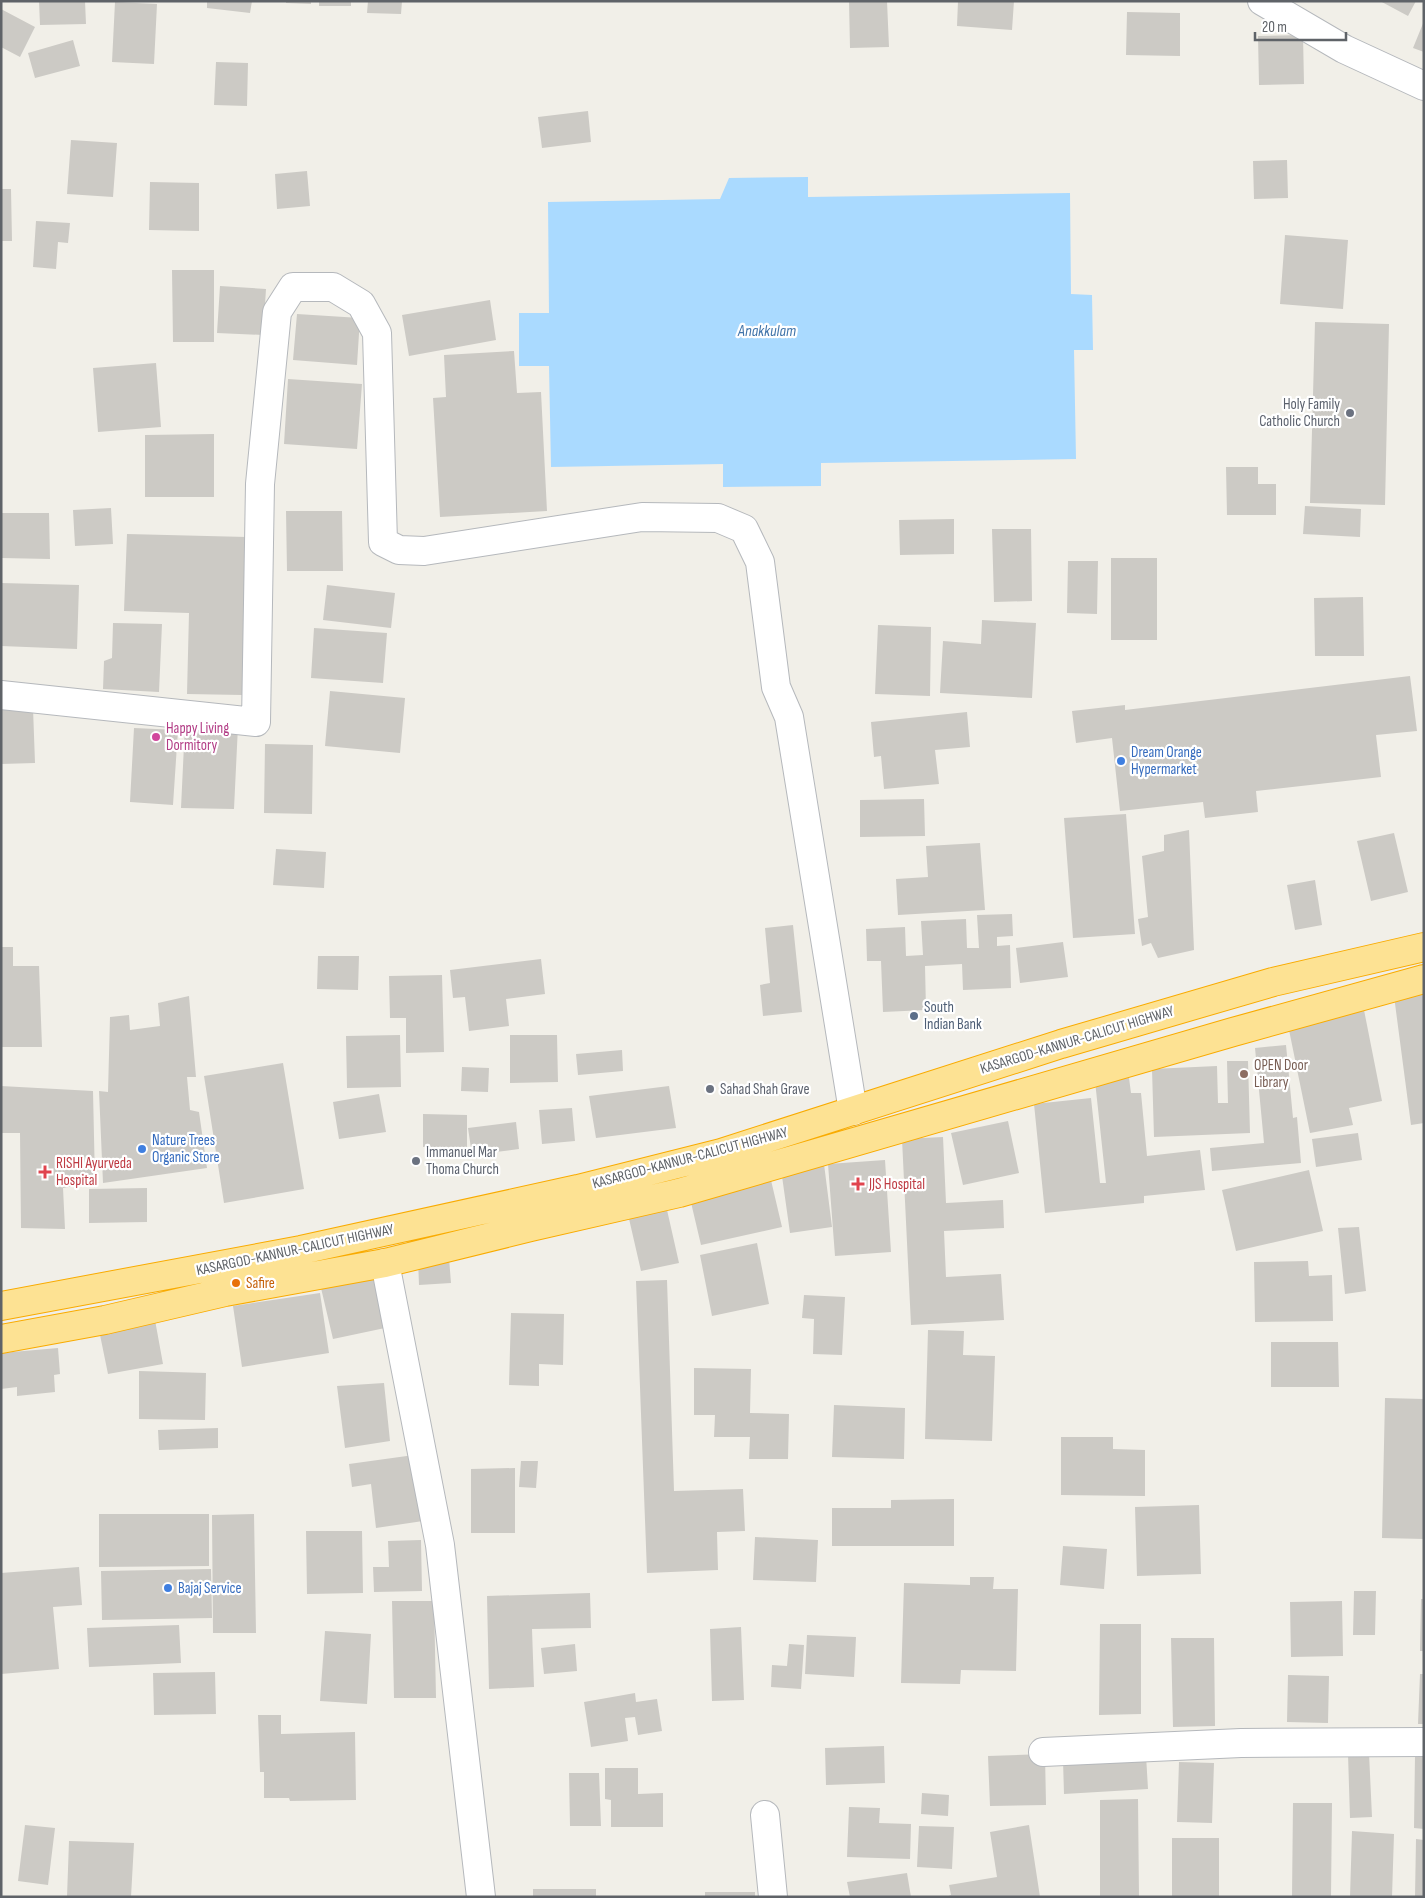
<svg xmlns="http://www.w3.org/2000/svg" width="1425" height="1898" font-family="'Sofia Sans Condensed',sans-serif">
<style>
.water{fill:#aadaff}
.building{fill:#cccac5}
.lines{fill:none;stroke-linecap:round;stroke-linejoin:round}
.minor-casing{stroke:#b5b8bc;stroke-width:30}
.highway-casing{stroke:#f9ab00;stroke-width:30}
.minor{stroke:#fff;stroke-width:28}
.highway{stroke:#fde293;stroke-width:28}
.worship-dot{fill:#6b7280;stroke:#fff;stroke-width:2}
.hotel-dot{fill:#d1479c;stroke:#fff;stroke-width:2}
.shop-dot{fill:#3f7fe0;stroke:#fff;stroke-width:2}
.service-dot{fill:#5c6f8a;stroke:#fff;stroke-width:2}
.education-dot{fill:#8d6e63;stroke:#fff;stroke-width:2}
.health-dot{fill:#e0444e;stroke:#fff;stroke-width:2}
.food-dot{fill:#e8710a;stroke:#fff;stroke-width:2}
.labels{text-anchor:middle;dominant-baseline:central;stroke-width:4.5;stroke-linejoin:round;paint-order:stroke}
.worship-label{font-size:15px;fill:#5b616d;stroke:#fff;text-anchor:start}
.hotel-label{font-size:15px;fill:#b23c85;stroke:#fff;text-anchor:start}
.shop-label{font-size:15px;fill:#366cbe;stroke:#fff;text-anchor:start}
.service-label{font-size:15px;fill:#4e5e75;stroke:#fff;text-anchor:start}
.street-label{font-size:15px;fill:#5f6368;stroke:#fff}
.education-label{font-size:15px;fill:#785e54;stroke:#fff;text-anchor:start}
.health-label{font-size:15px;fill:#be3a42;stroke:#fff;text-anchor:start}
.food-label{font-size:15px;fill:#c56008;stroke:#fff;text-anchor:start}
.water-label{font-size:16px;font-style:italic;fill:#4174aa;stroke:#fff}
</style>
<rect width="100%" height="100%" fill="#f1efe8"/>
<!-- water -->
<path class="water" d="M 808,177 L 808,197 L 1070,193 L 1071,294 L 1092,295 L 1093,350 L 1074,350 L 1076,459 L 821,463 L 821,486 L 723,487 L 723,464 L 551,467 L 549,366 L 519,366 L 519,313 L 549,313 L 548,202 L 720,199 L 729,178 Z"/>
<!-- building -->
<path class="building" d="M 39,1 L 85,1 L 86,24 L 40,25 Z
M 207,1 L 252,1 L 250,13 L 207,8 Z
M 286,1 L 311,1 L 311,4 L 286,3 Z
M 319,1 L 351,1 L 351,6 L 319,6 Z
M 368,1 L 402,1 L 401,14 L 367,13 Z
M 849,1 L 887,1 L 889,47 L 850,48 Z
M 958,1 L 1014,1 L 1012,30 L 957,26 Z
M 1380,1 L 1416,1 L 1408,16 Z
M 115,2 L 157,4 L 154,64 L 112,62 Z
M 1,9 L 35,27 L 20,57 L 1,47 Z
M 1127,12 L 1180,13 L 1180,56 L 1126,55 Z
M 1424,21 L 1424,52 L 1413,48 Z
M 1303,35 L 1304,84 L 1259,85 L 1258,36 Z
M 73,40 L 80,66 L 35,78 L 28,53 Z
M 216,62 L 248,63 L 247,106 L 214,105 Z
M 588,111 L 591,142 L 542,148 L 538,117 Z
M 71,140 L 117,143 L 113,197 L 67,194 Z
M 1287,160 L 1288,198 L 1254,199 L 1253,161 Z
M 307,171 L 310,206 L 277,209 L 275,174 Z
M 150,182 L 199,183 L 199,231 L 149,230 Z
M 1,189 L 11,189 L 12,241 L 1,241 Z
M 36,221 L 70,223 L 68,243 L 58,242 L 56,269 L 33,267 Z
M 1285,235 L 1348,240 L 1343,309 L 1280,304 Z
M 172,270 L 214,270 L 214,342 L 173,342 Z
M 220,286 L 266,289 L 263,335 L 217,333 Z
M 490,300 L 496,340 L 409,356 L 402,315 Z
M 297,314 L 360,318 L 357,365 L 293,360 Z
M 1315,322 L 1389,324 L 1385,505 L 1310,503 Z
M 514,351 L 517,393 L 541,392 L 547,511 L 440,517 L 433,398 L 446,397 L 444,355 Z
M 156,363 L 161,427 L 98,432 L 93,368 Z
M 288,379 L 362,384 L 357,449 L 284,444 Z
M 214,434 L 214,497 L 145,497 L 145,435 Z
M 1226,467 L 1258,467 L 1258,484 L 1276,484 L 1276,515 L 1227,515 Z
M 1305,506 L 1361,509 L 1360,537 L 1303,534 Z
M 111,508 L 113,544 L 75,546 L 73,510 Z
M 286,511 L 342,511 L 343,571 L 287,571 Z
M 2,513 L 49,513 L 50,559 L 2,558 Z
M 954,519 L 954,554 L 900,555 L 899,520 Z
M 992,529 L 1031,529 L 1032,601 L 994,602 Z
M 127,534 L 247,537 L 242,695 L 187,694 L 189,613 L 124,611 Z
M 1111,558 L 1157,558 L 1157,640 L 1111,640 Z
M 1068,561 L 1098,561 L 1097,614 L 1067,613 Z
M 1,583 L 79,585 L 77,649 L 1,646 Z
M 327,585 L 395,593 L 391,628 L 323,620 Z
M 1363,597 L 1364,656 L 1315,656 L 1314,598 Z
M 982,620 L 1036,623 L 1032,698 L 940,693 L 943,641 L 981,644 Z
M 113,623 L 162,624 L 159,692 L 103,689 L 104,661 L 112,658 Z
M 878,625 L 931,627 L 930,696 L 875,694 Z
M 314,628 L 387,633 L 383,683 L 311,678 Z
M 1410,676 L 1417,731 L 1376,735 L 1381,777 L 1256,791 L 1258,812 L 1205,818 L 1203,802 L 1120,811 L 1112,738 L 1076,743 L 1072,711 L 1125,705 L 1125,710 Z
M 330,691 L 405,698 L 400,753 L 325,746 Z
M 33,708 L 35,763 L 1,764 L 1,709 Z
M 967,712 L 970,747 L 935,750 L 939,784 L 884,789 L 881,756 L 874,757 L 871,722 Z
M 185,724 L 238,726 L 234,809 L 181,808 Z
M 134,728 L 178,730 L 173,805 L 130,802 Z
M 265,744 L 313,745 L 312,814 L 264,813 Z
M 924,799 L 925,836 L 860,837 L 860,800 Z
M 1126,814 L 1135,934 L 1073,938 L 1064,818 Z
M 1189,830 L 1194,950 L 1158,958 L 1151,943 L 1142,946 L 1138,919 L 1148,917 L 1142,856 L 1164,851 L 1164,835 Z
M 1394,833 L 1408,892 L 1371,901 L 1357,841 Z
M 980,843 L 985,910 L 898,915 L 896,879 L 928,877 L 926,846 Z
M 276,849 L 326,852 L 324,888 L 273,885 Z
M 1315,880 L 1322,925 L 1295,930 L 1287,885 Z
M 1012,914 L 1013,936 L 997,937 L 997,946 L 1010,945 L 1011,988 L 963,990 L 962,964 L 925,966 L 926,1010 L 883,1012 L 881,961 L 867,961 L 866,929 L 905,927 L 906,956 L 923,955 L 921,921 L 966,919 L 967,948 L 979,948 L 977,915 Z
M 793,925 L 802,1012 L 763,1016 L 760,985 L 770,983 L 765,928 Z
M 1063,942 L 1068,977 L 1020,983 L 1016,948 Z
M 1,947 L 13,947 L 13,966 L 39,966 L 42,1047 L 1,1047 Z
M 318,956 L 359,956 L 358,990 L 317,989 Z
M 541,959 L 545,994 L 506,999 L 509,1026 L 469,1031 L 465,997 L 453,998 L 450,970 Z
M 442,975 L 444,1052 L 406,1053 L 406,1018 L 390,1018 L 389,976 Z
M 1424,992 L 1424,1123 L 1411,1125 L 1394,996 Z
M 189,996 L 196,1077 L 187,1077 L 190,1110 L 199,1112 L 207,1168 L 103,1183 L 99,1091 L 108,1092 L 110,1017 L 129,1015 L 130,1030 L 160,1026 L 158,1003 Z
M 1364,1010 L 1382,1101 L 1349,1108 L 1353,1125 L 1310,1133 L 1288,1025 Z
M 400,1035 L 401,1087 L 347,1088 L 346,1036 Z
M 510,1035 L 557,1035 L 558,1082 L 510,1083 Z
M 1286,1045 L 1293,1118 L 1297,1117 L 1301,1163 L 1212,1171 L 1210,1148 L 1264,1143 L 1255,1048 Z
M 622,1050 L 623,1071 L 578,1075 L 576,1054 Z
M 1227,1061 L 1248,1061 L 1250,1133 L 1154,1137 L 1152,1069 L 1217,1066 L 1218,1103 L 1228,1103 Z
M 283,1063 L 304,1189 L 224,1203 L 204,1076 Z
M 462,1067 L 489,1068 L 488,1092 L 461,1091 Z
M 1129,1078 L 1131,1093 L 1141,1093 L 1147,1156 L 1200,1150 L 1205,1190 L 1144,1196 L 1144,1203 L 1045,1213 L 1034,1104 L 1091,1098 L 1100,1183 L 1106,1183 L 1095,1081 Z
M 1,1086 L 93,1091 L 95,1182 L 63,1188 L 65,1229 L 21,1228 L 20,1133 L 1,1133 Z
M 669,1086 L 676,1128 L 596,1138 L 589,1096 Z
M 379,1094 L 386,1132 L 339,1139 L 333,1102 Z
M 572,1108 L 575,1141 L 542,1144 L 539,1110 Z
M 423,1114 L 467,1115 L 467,1148 L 423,1147 Z
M 1008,1121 L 1019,1173 L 963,1185 L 951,1133 Z
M 516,1122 L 519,1149 L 472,1155 L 468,1128 Z
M 1358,1133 L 1362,1160 L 1316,1167 L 1312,1139 Z
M 943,1137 L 946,1203 L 1003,1200 L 1004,1228 L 944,1231 L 946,1277 L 1001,1274 L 1004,1320 L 911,1325 L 902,1139 Z
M 885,1160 L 891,1252 L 835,1256 L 828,1164 Z
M 824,1164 L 832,1227 L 790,1233 L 781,1169 Z
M 1309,1170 L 1323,1231 L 1236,1251 L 1222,1190 Z
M 770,1176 L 782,1227 L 701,1245 L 689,1194 Z
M 147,1188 L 147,1222 L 89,1223 L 89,1189 Z
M 665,1201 L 679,1263 L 641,1271 L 627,1210 Z
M 1359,1227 L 1366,1291 L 1345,1294 L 1338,1228 Z
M 757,1243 L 769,1304 L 712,1316 L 700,1255 Z
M 449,1258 L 451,1283 L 419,1285 L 418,1259 Z
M 1308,1261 L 1309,1276 L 1332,1275 L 1333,1321 L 1255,1322 L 1254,1262 Z
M 373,1276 L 385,1328 L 333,1339 L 321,1288 Z
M 667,1280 L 674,1491 L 743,1489 L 745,1531 L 717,1532 L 718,1570 L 647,1573 L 636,1281 Z
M 320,1293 L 329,1353 L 242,1367 L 233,1306 Z
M 804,1295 L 845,1297 L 842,1355 L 813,1354 L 814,1319 L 802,1318 Z
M 511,1313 L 564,1314 L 563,1365 L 539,1364 L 539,1386 L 509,1385 Z
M 155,1320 L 163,1364 L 108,1374 L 99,1330 Z
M 928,1330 L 964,1331 L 963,1355 L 995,1356 L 992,1441 L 925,1439 Z
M 1271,1342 L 1338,1342 L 1339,1387 L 1271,1387 Z
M 58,1348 L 60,1374 L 54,1375 L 55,1392 L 17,1396 L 17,1387 L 1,1389 L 1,1353 Z
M 694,1368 L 751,1369 L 750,1413 L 789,1414 L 788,1459 L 749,1459 L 750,1437 L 714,1437 L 715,1415 L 694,1415 Z
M 139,1371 L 206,1373 L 205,1420 L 139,1419 Z
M 384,1383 L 390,1441 L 345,1448 L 337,1386 Z
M 1385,1398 L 1424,1399 L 1424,1539 L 1382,1538 Z
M 834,1405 L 905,1408 L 904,1459 L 832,1457 Z
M 218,1428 L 218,1448 L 159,1450 L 158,1430 Z
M 1061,1437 L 1113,1437 L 1113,1449 L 1145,1450 L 1145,1496 L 1061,1495 Z
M 414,1455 L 423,1521 L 376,1528 L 371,1484 L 352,1487 L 349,1464 Z
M 521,1461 L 538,1461 L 536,1488 L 519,1487 Z
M 515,1468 L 515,1533 L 471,1533 L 471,1469 Z
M 954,1499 L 954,1546 L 832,1546 L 832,1508 L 891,1508 L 891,1500 Z
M 1199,1505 L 1201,1574 L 1137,1576 L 1135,1507 Z
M 99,1514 L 209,1514 L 209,1566 L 99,1567 Z
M 254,1514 L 256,1633 L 213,1633 L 212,1515 Z
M 306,1531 L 362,1531 L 363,1593 L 307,1594 Z
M 755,1537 L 818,1540 L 816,1582 L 753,1580 Z
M 421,1540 L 422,1591 L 374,1592 L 373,1567 L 389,1567 L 388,1541 Z
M 1063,1546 L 1107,1549 L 1104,1589 L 1060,1585 Z
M 79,1567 L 82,1605 L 53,1607 L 59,1669 L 1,1674 L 1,1573 Z
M 211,1569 L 212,1618 L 102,1620 L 101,1571 Z
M 970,1577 L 994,1577 L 993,1589 L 1018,1589 L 1016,1671 L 961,1670 L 960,1684 L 901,1683 L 904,1583 L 970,1585 Z
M 1354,1591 L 1376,1591 L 1375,1635 L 1353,1635 Z
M 590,1593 L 591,1628 L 532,1629 L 534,1687 L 489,1689 L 487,1596 Z
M 1421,1599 L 1424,1599 L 1424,1651 L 1420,1651 Z
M 392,1601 L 434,1601 L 436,1698 L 394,1698 Z
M 1342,1601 L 1343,1656 L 1291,1657 L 1290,1602 Z
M 1100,1624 L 1141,1624 L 1141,1714 L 1099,1715 Z
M 179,1625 L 181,1663 L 89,1667 L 87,1628 Z
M 741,1627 L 744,1700 L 712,1701 L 710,1629 Z
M 325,1631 L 371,1634 L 367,1704 L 320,1701 Z
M 807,1635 L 856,1637 L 854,1677 L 805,1674 Z
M 1171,1638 L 1214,1638 L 1215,1726 L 1173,1727 Z
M 575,1644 L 577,1671 L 544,1674 L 541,1648 Z
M 789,1644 L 804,1645 L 801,1689 L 771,1687 L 772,1665 L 787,1666 Z
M 215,1672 L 216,1714 L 154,1715 L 153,1673 Z
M 1420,1674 L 1424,1674 L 1424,1724 L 1418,1724 Z
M 1288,1675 L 1329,1676 L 1328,1723 L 1287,1722 Z
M 635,1693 L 636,1702 L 657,1699 L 662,1731 L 638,1735 L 635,1717 L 625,1718 L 628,1741 L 591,1747 L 584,1702 Z
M 258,1715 L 281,1715 L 281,1734 L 355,1732 L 356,1800 L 290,1801 L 289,1798 L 264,1798 L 264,1772 L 260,1772 Z
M 884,1746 L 885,1783 L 826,1785 L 825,1748 Z
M 1369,1753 L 1372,1817 L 1350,1818 L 1348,1754 Z
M 1045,1754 L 1046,1805 L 990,1806 L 988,1756 Z
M 1146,1755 L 1148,1789 L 1064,1794 L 1063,1760 Z
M 1415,1756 L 1424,1757 L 1424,1829 L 1414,1828 Z
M 1179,1762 L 1214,1763 L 1212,1823 L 1177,1822 Z
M 605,1768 L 638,1768 L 638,1794 L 663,1793 L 663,1827 L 611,1827 L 611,1800 L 605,1799 Z
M 569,1773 L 599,1773 L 601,1826 L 570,1826 Z
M 922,1793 L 949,1795 L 948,1816 L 921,1814 Z
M 1138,1799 L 1139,1897 L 1100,1897 L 1100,1800 Z
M 1293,1803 L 1332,1803 L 1331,1897 L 1292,1897 Z
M 849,1807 L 880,1808 L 879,1823 L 911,1824 L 910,1859 L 847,1857 Z
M 25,1825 L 55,1828 L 48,1885 L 18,1881 Z
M 1029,1825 L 1040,1897 L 946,1897 L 951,1895 L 949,1885 L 997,1877 L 990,1832 Z
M 919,1826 L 954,1827 L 952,1869 L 917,1867 Z
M 1352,1831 L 1394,1834 L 1392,1897 L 1350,1897 Z
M 1172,1838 L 1219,1838 L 1219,1897 L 1172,1897 Z
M 1416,1839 L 1424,1840 L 1424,1897 L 1415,1897 Z
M 69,1841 L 134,1843 L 131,1897 L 67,1897 Z
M 907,1873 L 911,1897 L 850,1897 L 847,1882 Z
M 533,1889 L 596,1889 L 596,1897 L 533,1897 Z
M 705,1892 L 755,1892 L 755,1897 L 705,1897 Z"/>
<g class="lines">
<!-- minor casing -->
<g class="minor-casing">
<path id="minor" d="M 1262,1 L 1344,49 L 1424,86
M 1,695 L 256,722 L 260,484 L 277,312 L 293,287 L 333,287 L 361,304 L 377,333 L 383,542 L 399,550 L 424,551 L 642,517 L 718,518 L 744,529 L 760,562 L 776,687 L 789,717 L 853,1111
M 385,1263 L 440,1545 L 481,1897
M 1043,1752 L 1241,1743 L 1424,1742
M 765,1815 L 773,1897"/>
</g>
<!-- highway casing -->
<g class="highway-casing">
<path id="highway" d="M 1,1306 L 301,1250 L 578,1189 L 721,1153 L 1061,1044 L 1273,982 L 1424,947
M 1,1339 L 105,1320 L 225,1292 L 385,1263 L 531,1227 L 679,1193 L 1233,1032 L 1424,979"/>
</g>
<!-- minor -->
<use href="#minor" class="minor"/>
<!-- highway -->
<use href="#highway" class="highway"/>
</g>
<!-- markers -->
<g class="worship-dot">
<circle cx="1350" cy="413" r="5"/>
<circle cx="710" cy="1089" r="5"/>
<circle cx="416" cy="1161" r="5"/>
</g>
<circle class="hotel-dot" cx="156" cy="737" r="5"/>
<g class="shop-dot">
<circle cx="1121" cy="761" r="5"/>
<circle cx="142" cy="1149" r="5"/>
<circle cx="168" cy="1588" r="5"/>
</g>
<circle class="service-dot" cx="914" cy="1016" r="5"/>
<circle class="education-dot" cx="1244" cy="1074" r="5"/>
<g class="health-dot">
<path d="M42.5 1164.5h5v5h5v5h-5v5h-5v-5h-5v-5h5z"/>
<path d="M855.5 1176.5h5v5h5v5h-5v5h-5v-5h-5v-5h5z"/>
</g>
<circle class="food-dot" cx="236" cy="1283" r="5"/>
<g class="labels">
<!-- worship labels -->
<g class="worship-label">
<text x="1340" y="404" text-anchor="end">Holy Family<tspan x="1340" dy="17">Catholic Church</tspan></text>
<text x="720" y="1089">Sahad Shah Grave</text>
<text x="426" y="1152">Immanuel Mar<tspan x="426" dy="17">Thoma Church</tspan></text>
</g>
<!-- hotel labels -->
<g class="hotel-label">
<text x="166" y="728">Happy Living<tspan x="166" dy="17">Dormitory</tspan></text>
</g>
<!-- shop labels -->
<g class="shop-label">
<text x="1131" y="752">Dream Orange<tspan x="1131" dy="17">Hypermarket</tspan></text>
<text x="152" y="1140">Nature Trees<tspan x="152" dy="17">Organic Store</tspan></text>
<text x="178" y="1588">Bajaj Service</text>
</g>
<!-- service labels -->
<g class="service-label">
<text x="924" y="1007">South<tspan x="924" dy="17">Indian Bank</tspan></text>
</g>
<!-- street labels -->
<g class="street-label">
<text transform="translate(1077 1040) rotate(-17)">KASARGOD-KANNUR-CALICUT HIGHWAY</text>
<text transform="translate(690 1158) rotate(-15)">KASARGOD-KANNUR-CALICUT HIGHWAY</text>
<text transform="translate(295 1250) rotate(-12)">KASARGOD-KANNUR-CALICUT HIGHWAY</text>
</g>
<!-- education labels -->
<g class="education-label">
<text x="1254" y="1065">OPEN Door<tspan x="1254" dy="17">Library</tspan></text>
</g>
<!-- health labels -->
<g class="health-label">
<text x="56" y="1163">RISHI Ayurveda<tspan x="56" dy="17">Hospital</tspan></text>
<text x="869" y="1184">JJS Hospital</text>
</g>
<!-- food labels -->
<g class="food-label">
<text x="246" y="1283">Safire</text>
</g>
<!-- water labels -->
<g class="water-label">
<text x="767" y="331">Anakkulam</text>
</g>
</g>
<!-- border -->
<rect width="1425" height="1898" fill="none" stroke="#5f6368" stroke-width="5"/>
<!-- scale -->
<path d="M1255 32v8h91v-8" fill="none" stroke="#5f6368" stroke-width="2.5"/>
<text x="1262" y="32" font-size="15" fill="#5f6368" stroke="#ffffff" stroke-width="4" paint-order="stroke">20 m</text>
</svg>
